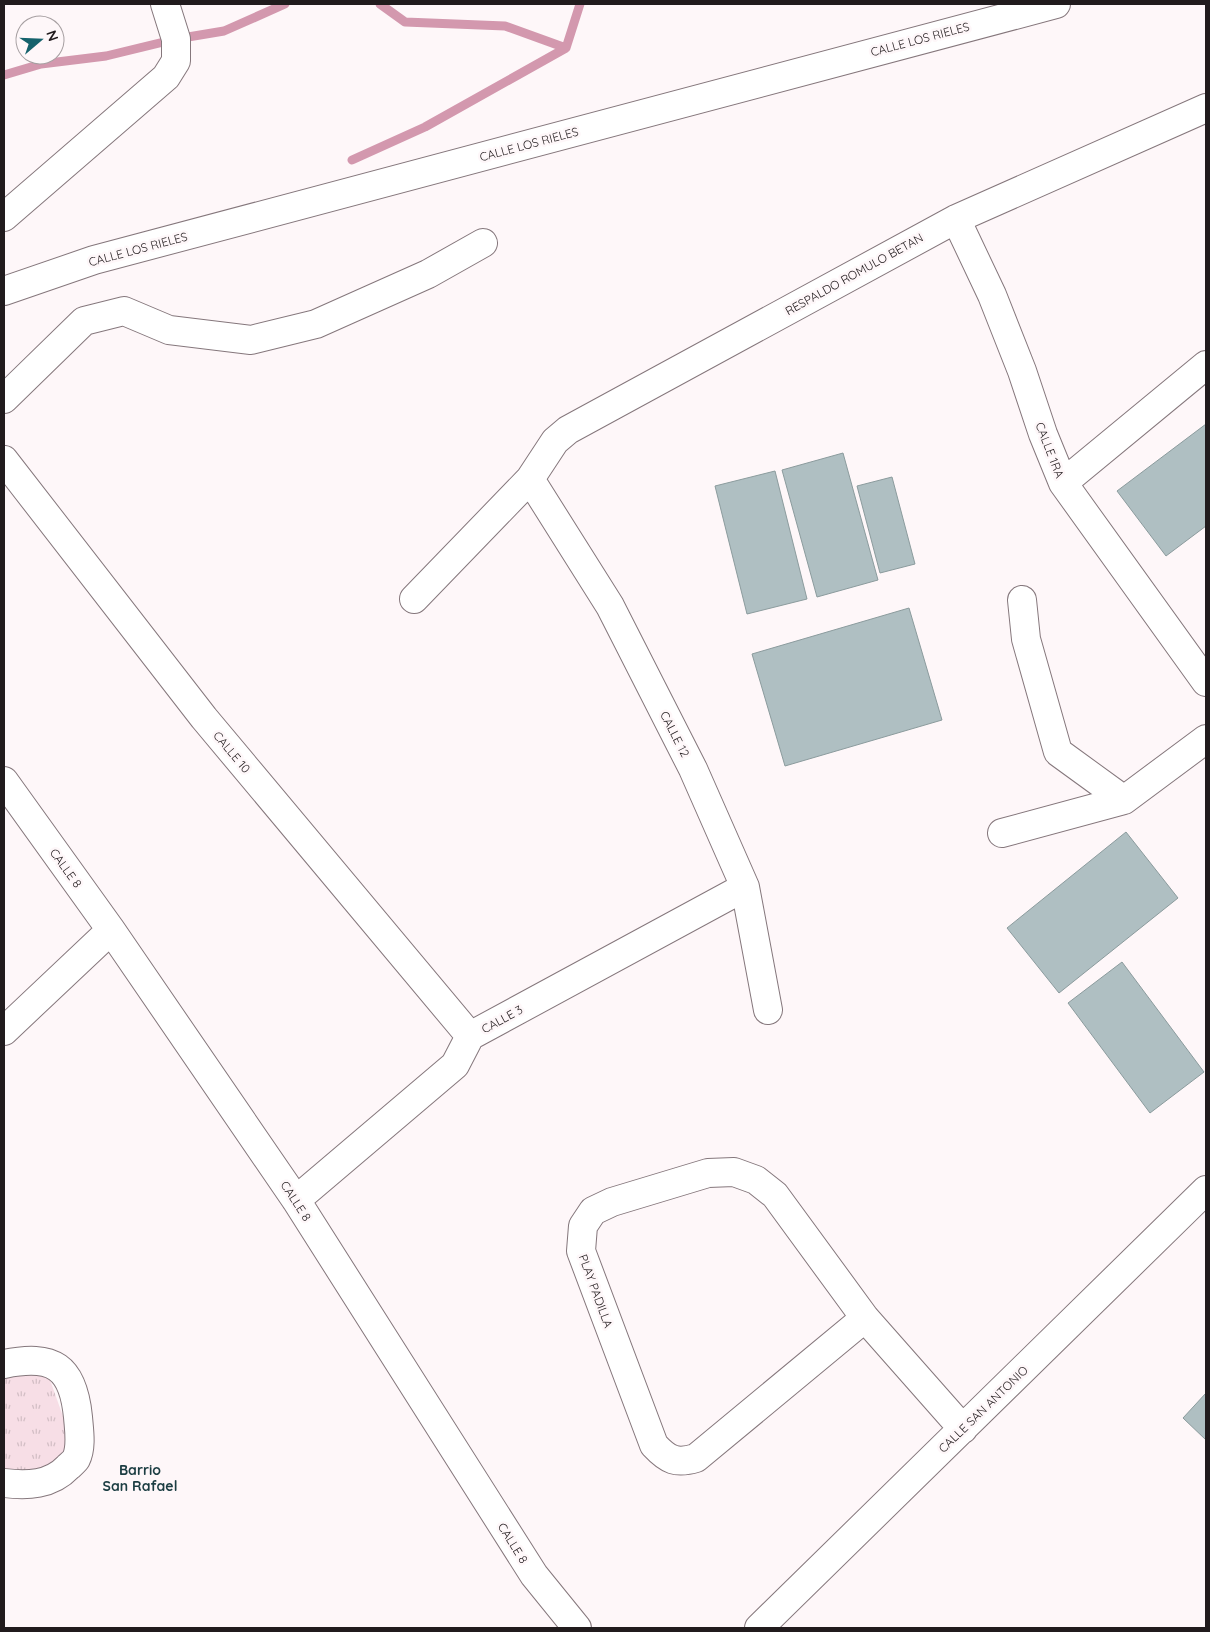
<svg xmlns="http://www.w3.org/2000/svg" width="1210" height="1632" font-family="Quicksand,sans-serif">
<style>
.grass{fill:url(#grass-tufts)}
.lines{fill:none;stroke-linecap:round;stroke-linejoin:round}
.stream{stroke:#d398ae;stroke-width:9}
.building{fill:#afbfc2;stroke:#8b9b9d}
.minor-casing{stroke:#85777c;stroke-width:30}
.minor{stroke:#fff;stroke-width:28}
.labels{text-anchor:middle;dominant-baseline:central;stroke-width:5;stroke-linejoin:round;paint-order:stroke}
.street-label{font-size:12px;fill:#211b1d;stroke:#fef7f9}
.neighbourhood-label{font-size:14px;font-weight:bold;fill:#1b3d42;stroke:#fef7f9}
</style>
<defs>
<pattern id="grass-tufts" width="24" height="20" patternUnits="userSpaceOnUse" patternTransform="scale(1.25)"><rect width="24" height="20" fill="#f7dee6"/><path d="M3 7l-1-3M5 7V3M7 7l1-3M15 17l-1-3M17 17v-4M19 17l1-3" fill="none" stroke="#d3bec5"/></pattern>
</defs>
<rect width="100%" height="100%" fill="#fef7f9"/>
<!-- grass -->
<path class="grass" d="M 17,1368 L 49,1377 L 70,1436 L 61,1466 L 4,1476 L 4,1370 Z"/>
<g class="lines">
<!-- stream -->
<path class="stream" d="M 380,4 L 405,22 L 505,26 L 566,48
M 4,75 L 41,64 L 106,56 L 176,39 L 224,31 L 285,4
M 352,160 L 425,127 L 566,48 L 580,4"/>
</g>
<!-- building -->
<path class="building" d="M 1206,424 L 1206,526 L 1166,556 L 1117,491 Z
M 843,453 L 878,580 L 817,597 L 782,470 Z
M 775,471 L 807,599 L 747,614 L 715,486 Z
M 892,477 L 915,564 L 880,573 L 857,486 Z
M 909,608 L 942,720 L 785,766 L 752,654 Z
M 1126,832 L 1178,898 L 1059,993 L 1007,928 Z
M 1122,962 L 1204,1072 L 1150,1113 L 1068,1003 Z
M 1206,1393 L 1206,1440 L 1183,1418 Z"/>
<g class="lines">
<!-- minor casing -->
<g class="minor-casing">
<path id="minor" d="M 4,217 L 166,77 L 176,61 L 176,39 L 165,4
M 956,219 L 992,295 L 1022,371 L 1043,434 L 1063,483 L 1206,682
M 4,291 L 94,260 L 1056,4
M 4,399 L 84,321 L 124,311 L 169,330 L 251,340 L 316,324 L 428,274 L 483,243
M 4,460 L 204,718 L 470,1036
M 530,479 L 610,606 L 693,769 L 745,887 L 768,1010
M 1063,483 L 1206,365
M 414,599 L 530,479 L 555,441 L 568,430 L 956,219 L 1206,108
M 1022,600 L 1026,639 L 1058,752 L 1124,800
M 4,781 L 111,930 L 296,1200 L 534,1575 L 577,1628
M 1002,833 L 1124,800 L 1206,739
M 4,1031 L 111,930
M 296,1200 L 455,1065 L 470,1036 L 745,887
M 865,1318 L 696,1458 C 676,1464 668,1460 654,1445 L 581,1251 L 583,1226 L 593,1211 L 612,1202 L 708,1173 L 734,1172 L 756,1180 L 775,1195 L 865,1318 L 963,1429
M 4,1364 C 53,1354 73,1366 78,1417 C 79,1430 82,1447 76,1459 C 74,1462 70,1465 68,1467 C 51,1485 27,1486 4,1483
M 759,1628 L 1206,1190"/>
</g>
<!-- minor -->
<use href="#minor" class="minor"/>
</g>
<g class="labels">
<!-- street labels -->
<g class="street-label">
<text transform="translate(920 39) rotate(-15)">CALLE LOS RIELES</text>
<text transform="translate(529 144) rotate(-15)">CALLE LOS RIELES</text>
<text transform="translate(138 249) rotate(-15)">CALLE LOS RIELES</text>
<text transform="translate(854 274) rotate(-29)">RESPALDO ROMULO BETAN</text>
<text transform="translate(1050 450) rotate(69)">CALLE 1RA</text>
<text transform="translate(675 734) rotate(63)">CALLE 12</text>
<text transform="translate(232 752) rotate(50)">CALLE 10</text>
<text transform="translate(66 868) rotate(54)">CALLE 8</text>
<text transform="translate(502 1019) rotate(-29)">CALLE 3</text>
<text transform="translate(296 1201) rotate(57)">CALLE 8</text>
<text transform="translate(596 1291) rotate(70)">PLAY PADILLA</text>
<text transform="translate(983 1409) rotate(-44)">CALLE SAN ANTONIO</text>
<text transform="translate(513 1543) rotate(58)">CALLE 8</text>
</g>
<!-- neighbourhood labels -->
<g class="neighbourhood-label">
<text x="140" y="1470">Barrio<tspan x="140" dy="16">San Rafael</tspan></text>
</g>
</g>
<!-- border -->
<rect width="1210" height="1632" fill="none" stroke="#211b1d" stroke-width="10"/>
<!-- north arrow -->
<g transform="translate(40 40) rotate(71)"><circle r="24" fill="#fef7f9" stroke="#a69fa1"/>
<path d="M0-4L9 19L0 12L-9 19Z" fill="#15626c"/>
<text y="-8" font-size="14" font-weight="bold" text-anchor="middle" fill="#211b1d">N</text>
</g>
</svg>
